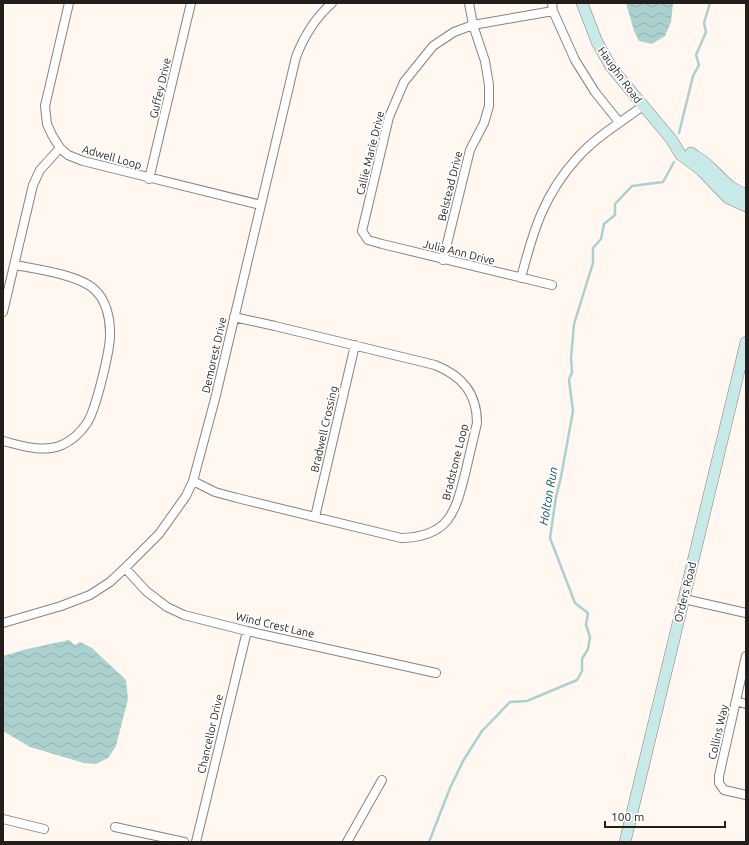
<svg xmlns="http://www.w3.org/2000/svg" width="749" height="845" font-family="Ubuntu,sans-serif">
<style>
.water{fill:url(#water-waves)}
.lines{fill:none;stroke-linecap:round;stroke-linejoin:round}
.stream{stroke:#abd1ce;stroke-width:2.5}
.street-casing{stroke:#89827c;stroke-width:10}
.secondary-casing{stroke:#89827c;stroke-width:12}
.street{stroke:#fff;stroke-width:8}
.secondary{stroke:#c7eae8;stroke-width:11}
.labels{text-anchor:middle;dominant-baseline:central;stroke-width:3.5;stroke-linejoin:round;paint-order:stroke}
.street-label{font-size:11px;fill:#211e1c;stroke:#fff}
.water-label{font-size:12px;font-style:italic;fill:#005652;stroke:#fff}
</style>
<defs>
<pattern id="water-waves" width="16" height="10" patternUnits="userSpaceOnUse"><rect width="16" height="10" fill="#abd1ce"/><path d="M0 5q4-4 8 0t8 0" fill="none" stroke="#93b3b0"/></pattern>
</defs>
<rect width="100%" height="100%" fill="#fff7f0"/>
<!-- water -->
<path class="water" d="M 626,3 L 673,3 L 671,22 L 665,36 L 652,44 L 639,41 L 634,31 Z
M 69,640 L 75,645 L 80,642 L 92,648 L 126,680 L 128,699 L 116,746 L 108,758 L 96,764 L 84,763 L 30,747 L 3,731 L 3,656 L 27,649 Z"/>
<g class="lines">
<!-- stream -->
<path class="stream" d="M 679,133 L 693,76 L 699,65 L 696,55 L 706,32 L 704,23 L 710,3
M 429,842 L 450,788 L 463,761 L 482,731 L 510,702 L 527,701 L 577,680 L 582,671 L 582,659 L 588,649 L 590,637 L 586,625 L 588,613 L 575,603 L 550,538 L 556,497 L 561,477 L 573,411 L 569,380 L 572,372 L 571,358 L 574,324 L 593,263 L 593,248 L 601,239 L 604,224 L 615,215 L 615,204 L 632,186 L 663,182 L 674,162"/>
<!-- street casing -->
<g class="street-casing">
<path id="street" d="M 69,3 L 45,106 L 47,124 L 52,135 L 60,148 L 68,155 L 83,161 L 261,205
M 552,3 L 553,11 L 575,60 L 595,92 L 619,122
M 149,179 L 191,3
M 443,260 L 470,150 L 484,123 L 489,106 L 489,85 L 485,61 L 473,25 L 469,3
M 521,278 C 533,231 544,194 578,157 C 596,137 621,122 643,106
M 552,285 L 382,244 L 368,240 L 362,231 L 389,117 L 404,82 L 433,46 L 454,32 L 473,25 L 553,11
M 3,312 L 33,185 L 40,170 L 60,148
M 3,441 C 23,446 42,453 62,445 C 73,440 81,432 87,423 C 96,409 111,348 110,332 C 110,318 106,300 95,290 C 80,275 36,269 15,265
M 193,481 L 215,492 L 237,498 L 401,538 C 448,537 455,514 465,474 C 469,457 473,440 477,423 C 477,393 462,376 435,365 L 275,326 L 234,317
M 315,517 L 355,345
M 125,568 L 146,591 L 167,607 L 184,615 L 247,631 L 436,673
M 684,599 L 746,613
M 3,623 L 61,606 L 90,595 L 110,582 L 125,568 L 159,534 L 186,496 L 193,481 L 215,399 L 296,57 C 304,36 315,18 332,3
M 746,656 L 719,776 L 719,783 L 724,790 L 746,795
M 736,701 L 746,704
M 3,819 L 44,829
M 115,827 L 184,842
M 196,842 L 247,631
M 347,842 L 382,780"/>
</g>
<!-- secondary casing -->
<g class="secondary-casing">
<path id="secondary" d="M 582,3 L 597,42 L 611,67 L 671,139 L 681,155 L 701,170 L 728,198 L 746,206
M 691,153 C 698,158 706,162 711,168 C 723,179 730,190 746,194
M 625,842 L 746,342"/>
</g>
<!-- street -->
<use href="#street" class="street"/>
<!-- secondary -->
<use href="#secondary" class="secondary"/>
</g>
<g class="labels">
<!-- street labels -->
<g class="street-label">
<text transform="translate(620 75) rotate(54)">Haughn Road</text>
<text transform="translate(160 88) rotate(-77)">Guffey Drive</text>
<text transform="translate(370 153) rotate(-76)">Callie Marie Drive</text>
<text transform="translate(112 157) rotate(16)">Adwell Loop</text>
<text transform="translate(450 186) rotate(-76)">Belstead Drive</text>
<text transform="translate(459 252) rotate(14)">Julia Ann Drive</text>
<text transform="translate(214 355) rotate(-77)">Demorest Drive</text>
<text transform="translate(324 429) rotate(-77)">Bradwell Crossing</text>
<text transform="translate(455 462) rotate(-76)">Bradstone Loop</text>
<text transform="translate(685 592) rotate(-76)">Orders Road</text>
<text transform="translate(275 625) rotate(13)">Wind Crest Lane</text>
<text transform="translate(718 732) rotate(-77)">Collins Way</text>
<text transform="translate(210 734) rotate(-77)">Chancellor Drive</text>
</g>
<!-- water labels -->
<g class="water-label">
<text transform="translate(548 496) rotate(-80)">Holton Run</text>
</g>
</g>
<!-- border -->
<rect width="749" height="845" fill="none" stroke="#211e1c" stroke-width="8"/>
<!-- scale -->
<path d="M605 821v6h120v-6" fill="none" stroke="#211e1c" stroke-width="2"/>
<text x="611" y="821" font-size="12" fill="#211e1c" stroke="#ffffff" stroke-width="3" paint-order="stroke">100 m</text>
</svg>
